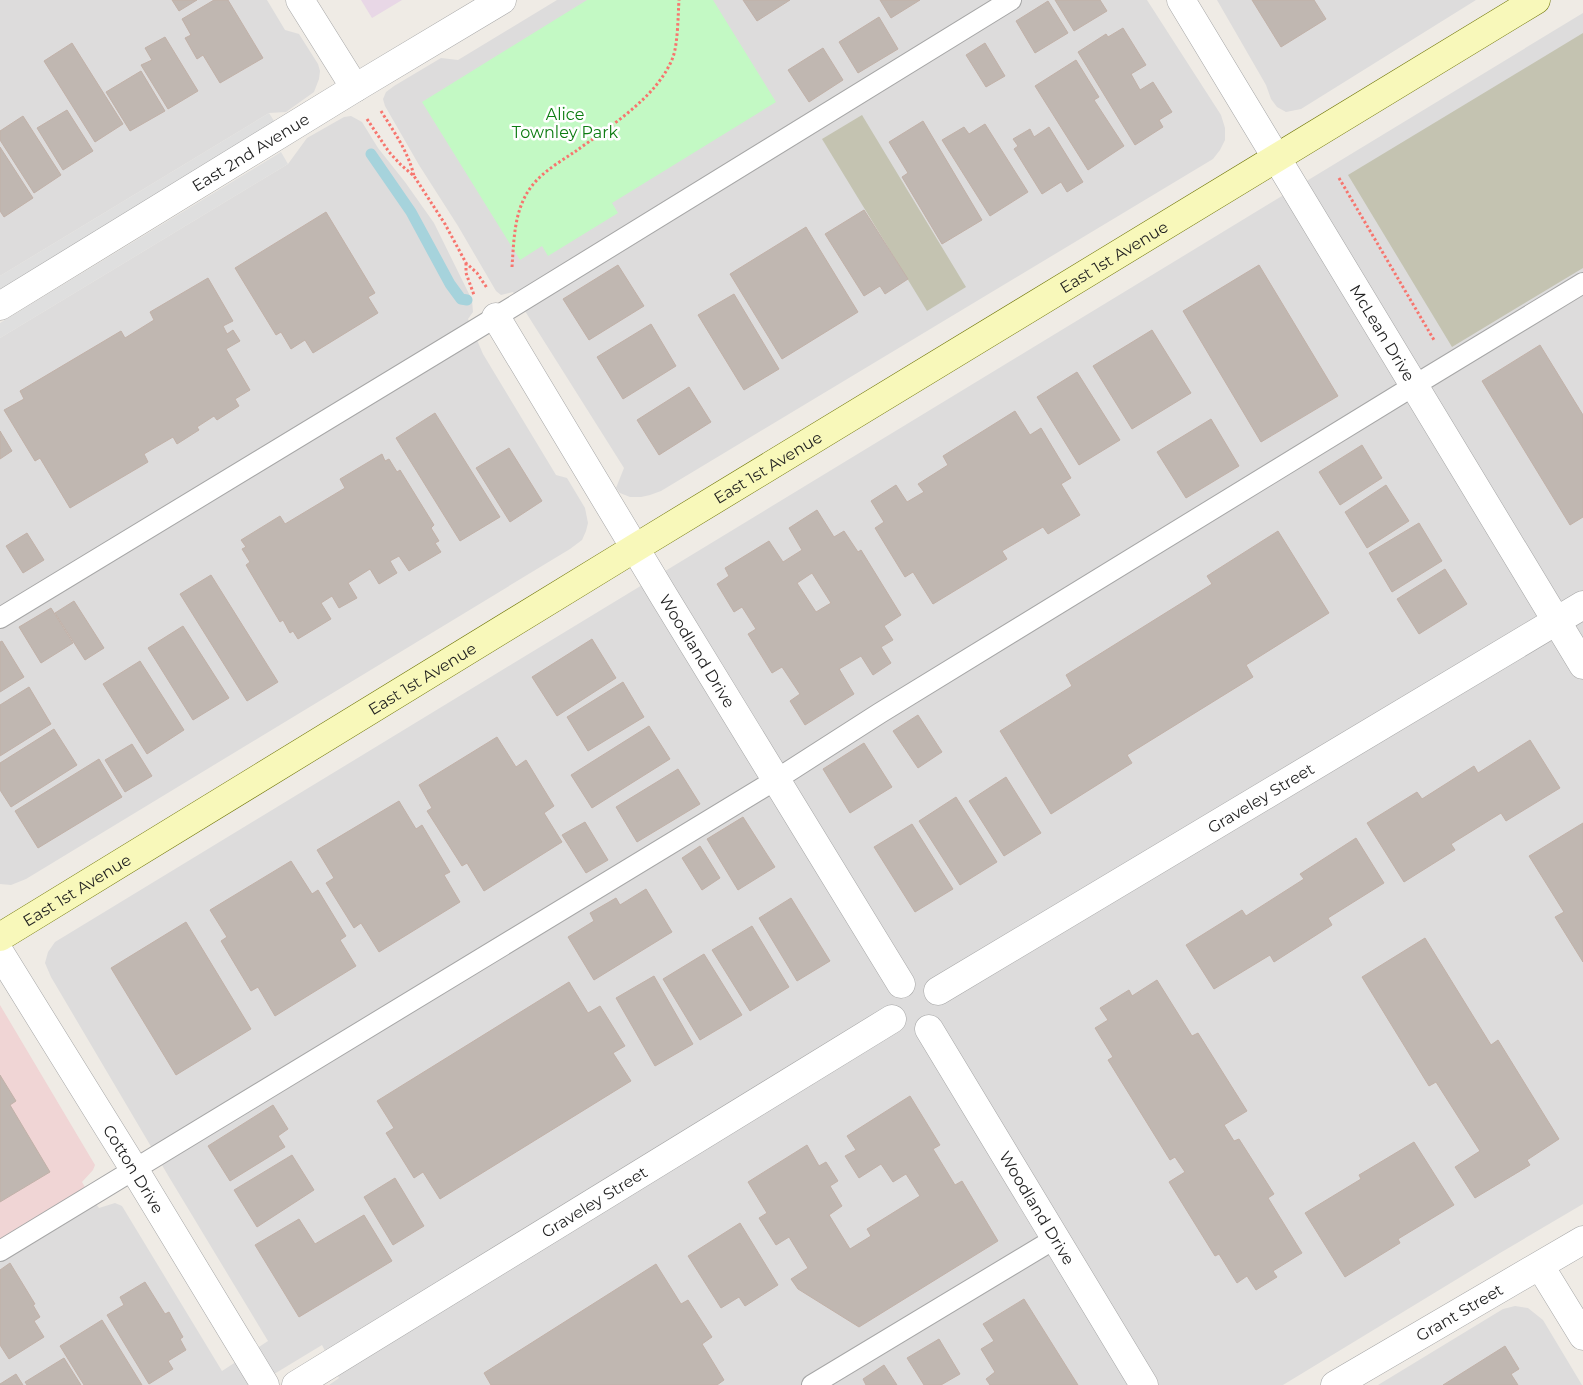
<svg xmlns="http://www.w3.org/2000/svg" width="1583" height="1385" font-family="Montserrat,sans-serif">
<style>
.residential{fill:#dddcdc}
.commercial{fill:#f0d5d5}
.industrial{fill:#e8d7e6}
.construction{fill:#c4c3b1}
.park{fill:#c3f9c4}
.parking{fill:#dfdfdf}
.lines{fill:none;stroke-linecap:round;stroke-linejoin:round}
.stream{stroke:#a6d3dc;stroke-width:11}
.building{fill:#c0b7b1;stroke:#c1b1a8;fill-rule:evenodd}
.service-casing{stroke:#a6a6a6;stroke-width:22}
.minor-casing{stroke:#a6a6a6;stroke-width:29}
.secondary-casing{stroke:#6f7507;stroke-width:29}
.path{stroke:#f7756e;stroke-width:3;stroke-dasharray:2.5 2.5;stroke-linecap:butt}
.service{stroke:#fff;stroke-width:20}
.minor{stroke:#fff;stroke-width:28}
.secondary{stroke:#f8f8ba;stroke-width:28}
.labels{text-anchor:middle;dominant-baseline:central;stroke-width:5;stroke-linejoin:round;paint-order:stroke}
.park-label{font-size:16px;fill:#0d7c11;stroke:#fff}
.street-label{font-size:16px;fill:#1f1f1f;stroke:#fff}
</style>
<rect width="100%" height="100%" fill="#efebe5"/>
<!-- residential -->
<path class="residential" d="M 0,0 L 267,0 L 285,30 L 299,34 L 318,64 L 320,71 L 319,79 L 314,92 L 286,112 L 269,113 L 0,276 Z
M 557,0 L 1147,0 L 1221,115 L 1225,128 L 1225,140 L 1220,150 L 1213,159 L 661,491 L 650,495 L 641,497 L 630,497 L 620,493 L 616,488 L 624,468 L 513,292 L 501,295 L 496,291 L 458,226 L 419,165 L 385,106 L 383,99 L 386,92 L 394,86 L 441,58 L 458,60 Z
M 1217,0 L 1476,0 L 1301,109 L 1286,112 L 1277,107 L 1271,99 L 1266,85 Z
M 1583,13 L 1583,1204 L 1500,1253 L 1283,1385 L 329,1385 L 339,1378 L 322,1345 L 256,1385 L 0,1385 L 0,1251 L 90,1196 L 99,1208 L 115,1203 L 122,1206 L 222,1371 L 268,1341 L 169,1177 L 51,977 L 45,963 L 48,952 L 55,942 Z
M 351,116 L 362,122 L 378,148 L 405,182 L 434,223 L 472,300 L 473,312 L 468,319 L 483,354 L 556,475 L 567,478 L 585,508 L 588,523 L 586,531 L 582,540 L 570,549 L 26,879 L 11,885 L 0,884 L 0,338 L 288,164 L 307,138 L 344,117 Z
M 1515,1306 L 1528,1308 L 1543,1320 L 1582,1385 L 1378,1385 L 1503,1309 Z"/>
<!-- commercial -->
<path class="commercial" d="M 0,1005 L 95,1165 L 93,1170 L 82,1182 L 90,1196 L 0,1251 Z"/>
<!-- industrial -->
<path class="industrial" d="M 361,0 L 402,0 L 372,18 Z"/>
<!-- construction -->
<path class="construction" d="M 1583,33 L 1583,268 L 1452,347 L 1348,175 Z
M 862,115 L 966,287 L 927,311 L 822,139 Z"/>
<!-- park -->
<path class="park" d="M 587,0 L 713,0 L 776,102 L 612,203 L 618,213 L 548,256 L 542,246 L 520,260 L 422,102 Z"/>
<!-- parking -->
<path class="parking" d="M 269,113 L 276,124 L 0,291 L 0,276 Z
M 281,152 L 288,164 L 0,338 L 0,323 Z"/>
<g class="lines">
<!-- stream -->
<path class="stream" d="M 371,154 L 411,212 L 450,284 L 461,299 L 467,300"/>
</g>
<!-- building -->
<path class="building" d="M 172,0 L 197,0 L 179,11 Z
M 214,0 L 228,0 L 263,58 L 220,83 L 203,55 L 197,59 L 185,38 L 191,35 L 182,19 Z
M 743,0 L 790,0 L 757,21 Z
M 880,0 L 920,0 L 891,18 Z
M 1055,0 L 1100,0 L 1107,11 L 1074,31 Z
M 1252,0 L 1314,0 L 1326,19 L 1281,47 Z
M 1048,1 L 1068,33 L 1035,53 L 1016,21 Z
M 879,17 L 898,49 L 858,73 L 839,42 Z
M 1123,28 L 1146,65 L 1131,74 L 1140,90 L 1153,82 L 1172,112 L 1159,120 L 1163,127 L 1135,145 L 1078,52 L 1106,34 L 1108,37 Z
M 165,37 L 198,91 L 168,109 L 141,65 L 152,60 L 145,48 Z
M 72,43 L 123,124 L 95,142 L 44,61 Z
M 985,43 L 1005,76 L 986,87 L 966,55 Z
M 823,48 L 843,80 L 809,102 L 788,70 Z
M 1076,60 L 1099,97 L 1094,100 L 1124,146 L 1088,170 L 1035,86 Z
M 141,71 L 165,111 L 130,131 L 106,92 Z
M 67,110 L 93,151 L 63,170 L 37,128 Z
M 23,116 L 61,175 L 34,193 L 0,140 L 0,131 Z
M 923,121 L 982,220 L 942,244 L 902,177 L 908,173 L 889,142 Z
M 985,124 L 1028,192 L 990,216 L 942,140 L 964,127 L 969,134 Z
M 1049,127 L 1083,182 L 1067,192 L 1061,182 L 1042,194 L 1014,149 L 1018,146 L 1013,139 L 1030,129 L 1034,137 Z
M 0,147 L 33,198 L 4,217 L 0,211 Z
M 864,210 L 908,279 L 885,294 L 880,286 L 864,296 L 825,234 Z
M 326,212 L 375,293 L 368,297 L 378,313 L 313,353 L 305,340 L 291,349 L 281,332 L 276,335 L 235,268 Z
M 806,227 L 858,312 L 782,359 L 730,274 Z
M 618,265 L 644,306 L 589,340 L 563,299 Z
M 1259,265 L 1338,396 L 1261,442 L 1183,311 Z
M 208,278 L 233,321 L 223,326 L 227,334 L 233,330 L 240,341 L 226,349 L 250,390 L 235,399 L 239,406 L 217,420 L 214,416 L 197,427 L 199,430 L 177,444 L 173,437 L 144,454 L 148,462 L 70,508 L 40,458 L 35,461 L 4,410 L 24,399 L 20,391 L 121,331 L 125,338 L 154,320 L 150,312 Z
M 734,294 L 779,369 L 744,390 L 698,315 Z
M 651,324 L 676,366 L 623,399 L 597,357 Z
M 1152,330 L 1191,393 L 1132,429 L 1093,366 Z
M 1540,345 L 1583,415 L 1583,517 L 1570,525 L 1482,381 Z
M 1077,372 L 1120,440 L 1079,465 L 1037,397 Z
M 689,387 L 711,422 L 659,455 L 637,420 Z
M 1015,411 L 1030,435 L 1041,428 L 1071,478 L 1061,484 L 1080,515 L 1048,534 L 1043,527 L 1002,551 L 1007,559 L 933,604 L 913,572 L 905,577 L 875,528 L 884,522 L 871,501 L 896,485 L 907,502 L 924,492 L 918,484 L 948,465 L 943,456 Z
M 435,413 L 500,517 L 460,541 L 396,438 Z
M 1211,419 L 1239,466 L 1186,498 L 1157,452 Z
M 0,431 L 12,451 L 0,459 Z
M 1362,445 L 1382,478 L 1340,505 L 1319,472 Z
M 509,448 L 542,501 L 510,522 L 476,468 Z
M 382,454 L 385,461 L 389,459 L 397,472 L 400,470 L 434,525 L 431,528 L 439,541 L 435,543 L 441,552 L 409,571 L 399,556 L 390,561 L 397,573 L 379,584 L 370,569 L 348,583 L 357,598 L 339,608 L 332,596 L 321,603 L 331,619 L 298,639 L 293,631 L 290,633 L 283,620 L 280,622 L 246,565 L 250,562 L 242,549 L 246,547 L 241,540 L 280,516 L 285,524 L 345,488 L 340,479 Z
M 1386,485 L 1409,521 L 1367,548 L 1345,512 Z
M 817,510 L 834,537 L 844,531 L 858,552 L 861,550 L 901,615 L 884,626 L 893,640 L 881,647 L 891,663 L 873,675 L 861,656 L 839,669 L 854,694 L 805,725 L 790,701 L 800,694 L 782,667 L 772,673 L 748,634 L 756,629 L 742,607 L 734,612 L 717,584 L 729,576 L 725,568 L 769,541 L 783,562 L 802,550 L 789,528 ZM 812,573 L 831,603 L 816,612 L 797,583 Z
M 1419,523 L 1442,561 L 1392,592 L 1369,553 Z
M 1278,531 L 1329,613 L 1246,665 L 1253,677 L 1127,755 L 1132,763 L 1051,814 L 1000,731 L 1072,686 L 1066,675 L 1212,584 L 1207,576 Z
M 27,533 L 44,560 L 23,573 L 6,546 Z
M 1445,569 L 1467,604 L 1419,634 L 1397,599 Z
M 211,575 L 278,682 L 247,701 L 180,594 Z
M 74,601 L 104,648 L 85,660 L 55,613 Z
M 51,608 L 73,643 L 41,663 L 19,627 Z
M 183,626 L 229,698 L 193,720 L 148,648 Z
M 592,639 L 616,678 L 557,716 L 532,677 Z
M 2,641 L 24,677 L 0,692 L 0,642 Z
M 140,661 L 184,730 L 147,754 L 103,684 Z
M 623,682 L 644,717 L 588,751 L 567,717 Z
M 29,687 L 51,724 L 0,756 L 0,705 Z
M 918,715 L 942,752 L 918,768 L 893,731 Z
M 649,726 L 670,759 L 592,808 L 571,775 Z
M 54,729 L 77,765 L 11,807 L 0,790 L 0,763 Z
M 497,737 L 516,767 L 526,760 L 554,806 L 544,813 L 562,842 L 484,891 L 467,863 L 462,866 L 427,811 L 432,808 L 419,785 Z
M 1530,740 L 1560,788 L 1506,821 L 1501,813 L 1451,844 L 1455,850 L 1404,882 L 1367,823 L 1417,792 L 1422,799 L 1474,766 L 1478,773 Z
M 864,743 L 892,787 L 850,813 L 823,769 Z
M 132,744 L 152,776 L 125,792 L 105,760 Z
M 99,759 L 122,797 L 38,848 L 15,811 Z
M 678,769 L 700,804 L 637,842 L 616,807 Z
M 1006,777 L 1041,833 L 1004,856 L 969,801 Z
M 956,797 L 997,862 L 960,885 L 919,821 Z
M 399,801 L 416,829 L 422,825 L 450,872 L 444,875 L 460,902 L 379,952 L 361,923 L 354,928 L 326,883 L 334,878 L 317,850 Z
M 743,817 L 775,867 L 738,890 L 707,839 Z
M 585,822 L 608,860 L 586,873 L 562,835 Z
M 1583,823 L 1583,962 L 1555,917 L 1564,912 L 1529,856 Z
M 912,824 L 953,889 L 915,912 L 874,847 Z
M 1356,838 L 1384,883 L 1328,918 L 1332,925 L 1274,962 L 1270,955 L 1214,989 L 1186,945 L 1242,910 L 1246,916 L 1304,879 L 1300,874 Z
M 700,846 L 720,878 L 702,890 L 682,858 Z
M 291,861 L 312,894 L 318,890 L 346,936 L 340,940 L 356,966 L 275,1016 L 258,987 L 251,991 L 221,941 L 227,937 L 210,910 Z
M 646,889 L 672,932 L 594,980 L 568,937 L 594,921 L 590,913 L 616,898 L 620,905 Z
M 791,898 L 830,961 L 797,981 L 759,918 Z
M 186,922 L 251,1029 L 176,1075 L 111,968 Z
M 752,926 L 789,987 L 750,1011 L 712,950 Z
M 1425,938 L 1491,1045 L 1498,1040 L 1559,1139 L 1527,1160 L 1530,1165 L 1475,1198 L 1455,1167 L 1480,1151 L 1436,1082 L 1429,1086 L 1362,977 Z
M 704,954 L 742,1015 L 700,1040 L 663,979 Z
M 654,976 L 693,1044 L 655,1066 L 616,998 Z
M 1157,980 L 1192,1036 L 1198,1033 L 1247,1111 L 1224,1125 L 1234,1141 L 1239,1139 L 1274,1194 L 1268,1198 L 1302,1253 L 1273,1271 L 1277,1277 L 1256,1290 L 1247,1276 L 1237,1283 L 1219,1254 L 1215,1256 L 1169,1182 L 1185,1172 L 1175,1157 L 1170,1160 L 1108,1060 L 1113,1057 L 1095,1028 L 1108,1020 L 1100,1008 L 1129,990 L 1132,996 Z
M 569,982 L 588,1013 L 600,1006 L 625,1046 L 613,1053 L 631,1081 L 440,1199 L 423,1172 L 414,1178 L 386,1133 L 394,1128 L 377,1101 Z
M 0,1075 L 16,1101 L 10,1105 L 50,1172 L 0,1202 Z
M 910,1096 L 940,1145 L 933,1149 L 955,1185 L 962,1181 L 998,1241 L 859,1327 L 798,1289 L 791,1279 L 808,1268 L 789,1237 L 776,1245 L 759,1218 L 767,1213 L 748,1182 L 807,1145 L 819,1166 L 826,1162 L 838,1181 L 830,1186 L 842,1206 L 829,1215 L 850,1249 L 871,1236 L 867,1229 L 920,1196 L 906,1174 L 893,1182 L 881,1164 L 859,1178 L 845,1156 L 856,1150 L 847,1136 Z
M 273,1105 L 288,1129 L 278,1136 L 285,1147 L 230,1181 L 208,1146 Z
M 1414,1142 L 1454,1205 L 1398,1239 L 1400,1243 L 1345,1277 L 1305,1213 L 1361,1179 L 1359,1175 Z
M 292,1155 L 314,1190 L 257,1227 L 234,1190 Z
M 395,1178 L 424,1226 L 393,1245 L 364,1197 Z
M 364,1215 L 392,1261 L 299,1317 L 255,1245 L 299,1219 L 315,1244 Z
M 740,1223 L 778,1285 L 745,1306 L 739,1297 L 721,1308 L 688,1256 Z
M 10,1263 L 35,1304 L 33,1305 L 40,1317 L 34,1321 L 44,1337 L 9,1359 L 0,1345 L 0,1270 Z
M 656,1264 L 681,1304 L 688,1300 L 712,1337 L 702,1344 L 724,1380 L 717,1385 L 491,1385 L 484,1373 Z
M 145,1282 L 165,1314 L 169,1312 L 183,1337 L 180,1339 L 186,1350 L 168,1361 L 173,1369 L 149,1384 L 107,1315 L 124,1305 L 120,1297 Z
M 1024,1299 L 1078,1385 L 990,1385 L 986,1379 L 995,1372 L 981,1349 L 994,1341 L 983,1324 Z
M 102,1320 L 142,1385 L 84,1385 L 60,1346 Z
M 939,1339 L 960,1374 L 941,1385 L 924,1385 L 907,1358 Z
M 1505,1346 L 1519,1369 L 1511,1374 L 1518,1385 L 1443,1385 Z
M 64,1358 L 81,1385 L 27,1385 L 25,1382 Z
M 884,1365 L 897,1385 L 866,1385 L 863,1379 Z
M 16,1374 L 23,1385 L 0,1385 L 0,1384 Z"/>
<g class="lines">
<!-- service casing -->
<g class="service-casing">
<path id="service" d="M 0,618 L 496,317 L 1011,0
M 0,1251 L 777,779 L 880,713 L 1415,385 L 1583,283
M 812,1385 L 1056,1238"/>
</g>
<!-- minor casing -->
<g class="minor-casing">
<g id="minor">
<path d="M 300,0 L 355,88"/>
<path id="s1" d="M 1181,0 C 1315,222 1450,443 1583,665"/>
<path id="s2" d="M 0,306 L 355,88 L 502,0"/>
<path id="s3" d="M 496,317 L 665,598 L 901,984"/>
<path id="s4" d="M 0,953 L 134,1169 L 265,1385"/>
<path id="s5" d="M 938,991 L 1583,605"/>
<path id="s6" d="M 929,1029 L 1144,1385"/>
<path d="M 1540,1266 L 1583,1336"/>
<path id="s7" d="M 296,1385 L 892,1019"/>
<path id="s8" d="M 1335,1385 L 1583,1240"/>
</g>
</g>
<!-- secondary casing -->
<g class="secondary-casing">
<g id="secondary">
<path id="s9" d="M 0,937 L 635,548 L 1536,0"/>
</g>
</g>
<!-- path -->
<path class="path" d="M 381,111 C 394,132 408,151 414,176
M 367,119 L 389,152 L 401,165 L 414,176 L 445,224 L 466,263 L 477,273 L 487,288
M 1339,178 L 1434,340
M 466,263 L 466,273 L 474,295
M 512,267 C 514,239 514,210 531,187 C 542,172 561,161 576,151 C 609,127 658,97 673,57 C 678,43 678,15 679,0"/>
<!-- service -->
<use href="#service" class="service"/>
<!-- minor -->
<use href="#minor" class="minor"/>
<!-- secondary -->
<use href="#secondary" class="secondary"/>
</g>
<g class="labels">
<!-- park labels -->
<g class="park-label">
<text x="565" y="114">Alice<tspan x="565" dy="18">Townley Park</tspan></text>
</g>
<!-- street labels -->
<g class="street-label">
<text stroke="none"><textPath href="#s2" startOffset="294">East 2nd Avenue</textPath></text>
<text stroke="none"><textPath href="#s9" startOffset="1305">East 1st Avenue</textPath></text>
<text stroke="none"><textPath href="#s1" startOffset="389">McLean Drive</textPath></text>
<text stroke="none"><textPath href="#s9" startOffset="900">East 1st Avenue</textPath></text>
<text stroke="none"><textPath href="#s3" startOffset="390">Woodland Drive</textPath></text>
<text stroke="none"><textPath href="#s9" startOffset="495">East 1st Avenue</textPath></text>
<text stroke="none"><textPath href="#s5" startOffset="376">Graveley Street</textPath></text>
<text stroke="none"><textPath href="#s9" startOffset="90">East 1st Avenue</textPath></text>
<text stroke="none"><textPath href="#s4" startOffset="254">Cotton Drive</textPath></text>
<text stroke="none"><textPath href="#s7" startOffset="350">Graveley Street</textPath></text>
<text stroke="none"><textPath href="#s6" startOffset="209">Woodland Drive</textPath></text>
<text stroke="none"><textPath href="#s8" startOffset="144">Grant Street</textPath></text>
</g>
</g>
</svg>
